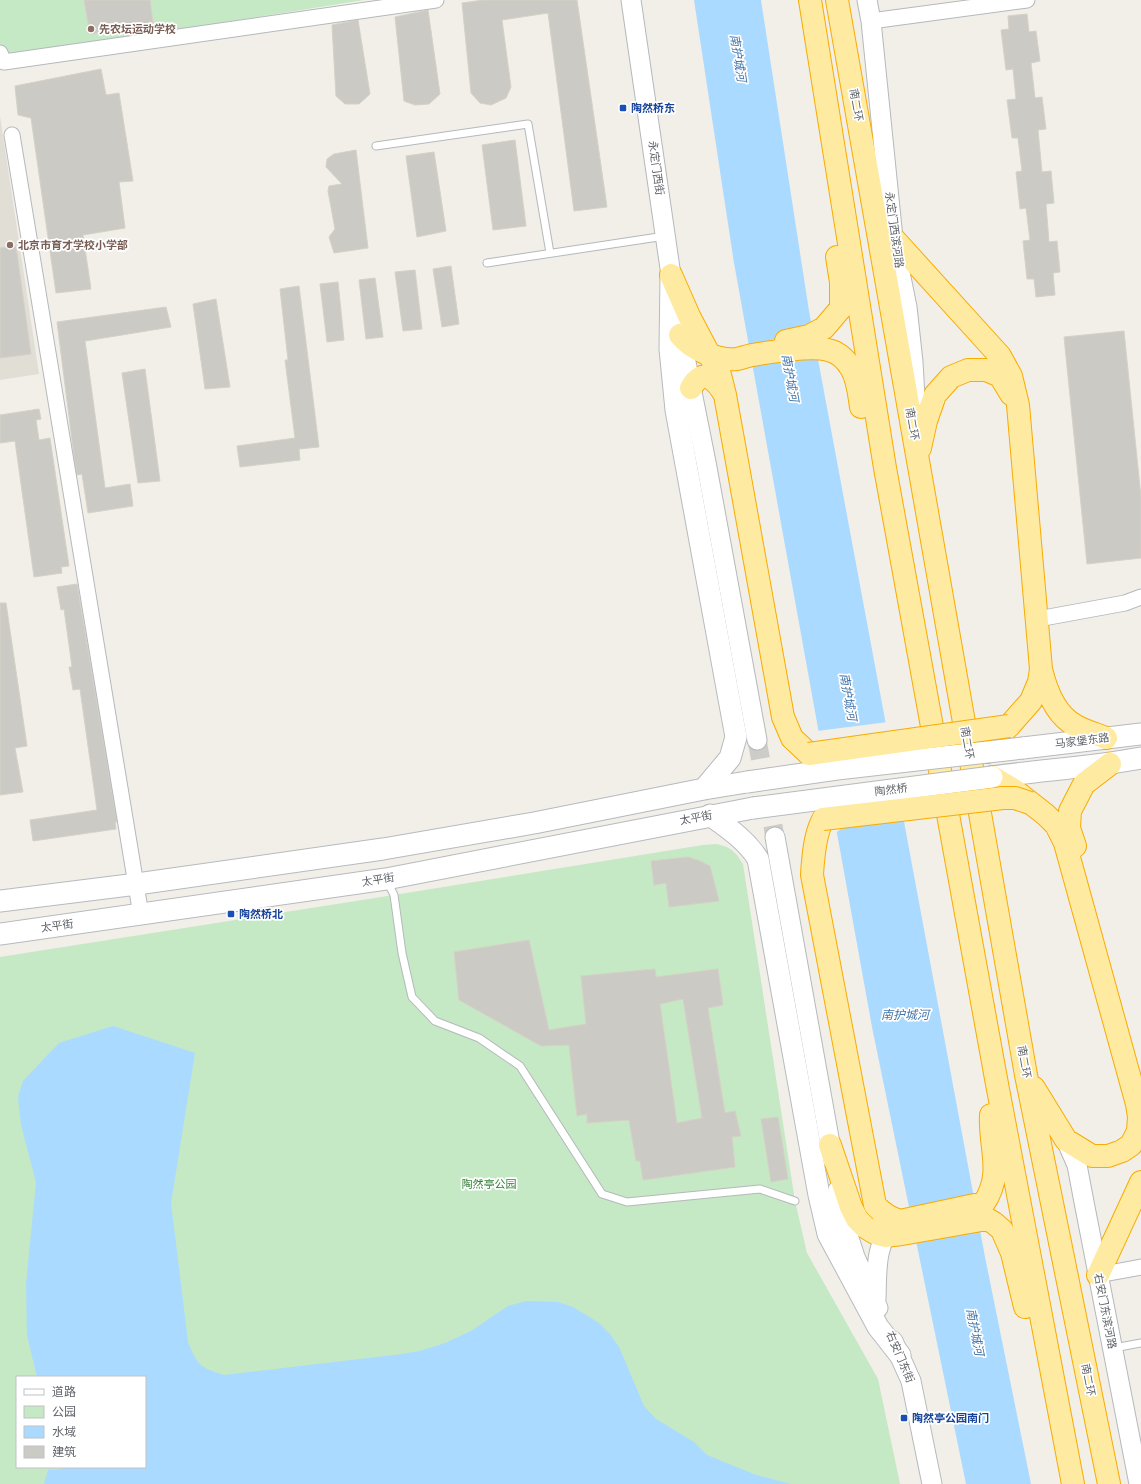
<svg xmlns="http://www.w3.org/2000/svg" width="1141" height="1484" font-family="'Fira Sans','Noto Sans SC',sans-serif">
<style>
.education{fill:#e1ded6}
.green{fill:#c5e8c5;fill-rule:evenodd}
.water{fill:#aadaff}
.pier{fill:#f1efe8}
.building{fill:#cccac5;stroke:#d6d1c6;fill-rule:evenodd}
.lines{fill:none;stroke-linecap:round;stroke-linejoin:round}
.tertiary-tunnel{stroke:#ccccc8;stroke-width:19;stroke-dasharray:19 10;stroke-linecap:butt}
.service-casing{stroke:#b5b8bc;stroke-width:9}
.minor-casing{stroke:#b5b8bc;stroke-width:17}
.tertiary-casing{stroke:#b5b8bc;stroke-width:21}
.secondary-casing{stroke:#b6babf;stroke-width:23}
.trunk-casing{stroke:#f9ab00;stroke-width:24}
.service{stroke:#fff;stroke-width:7}
.minor{stroke:#fff;stroke-width:15}
.tertiary{stroke:#fff;stroke-width:19}
.secondary{stroke:#fff;stroke-width:21}
.trunk{stroke:#feeaa1;stroke-width:22}
.secondary-bridge-casing{stroke:#b6babf;stroke-width:23;stroke-linecap:butt}
.trunk-bridge-casing{stroke:#f9ab00;stroke-width:24;stroke-linecap:butt}
.secondary-bridge{stroke:#fff;stroke-width:21}
.trunk-bridge{stroke:#feeaa1;stroke-width:22}
.education-dot{fill:#8d6e63;stroke:#fff;stroke-width:1.5}
.transit-dot{fill:#1a4fb4;stroke:#fff;stroke-width:1.5}
.labels{text-anchor:middle;dominant-baseline:central;stroke-width:3.5;stroke-linejoin:round;paint-order:stroke}
.education-label{font-size:11px;font-weight:bold;fill:#785e54;stroke:#fff;text-anchor:start}
.street-label{font-size:11px;fill:#5f6368;stroke:#fff}
.transit-label{font-size:11px;font-weight:bold;fill:#164399;stroke:#fff;text-anchor:start}
.park-label{font-size:11px;fill:#348238;stroke:#fff}
.water-label{font-size:12px;font-style:italic;fill:#4174aa;stroke:#fff}
</style>
<rect width="100%" height="100%" fill="#f1efe8"/>
<!-- education -->
<path class="education" d="M 0,116 L 39,374 L 0,380 Z"/>
<!-- green -->
<path class="green" d="M 0,0 L 364,0 L 0,58 Z
M 716,844 C 731,847 735,851 743,864 L 795,1201 L 807,1253 L 878,1379 L 900,1484 L 0,1484 L 0,957 L 394,895 L 703,845 ZM 17,1377 L 145,1377 L 145,1467 L 17,1467 Z"/>
<!-- water -->
<path class="water" d="M 694,0 L 761,0 L 809,311 L 985,1257 L 1031,1484 L 966,1484 L 872,1027 L 734,263 Z
M 113,1026 L 195,1053 L 171,1203 L 188,1342 C 198,1366 199,1367 224,1375 L 402,1354 L 420,1351 L 445,1343 L 471,1331 L 508,1306 L 526,1301 L 558,1302 L 573,1307 L 599,1323 L 610,1334 L 619,1347 L 644,1406 L 656,1419 L 694,1442 L 707,1455 L 756,1475 L 791,1484 L 44,1484 L 48,1470 L 62,1469 L 62,1467 L 145,1467 L 145,1377 L 37,1377 L 27,1335 L 26,1284 L 36,1182 L 21,1125 L 18,1097 L 23,1081 L 59,1043 Z"/>
<!-- pier -->
<path class="pier" d="M 888,722 L 906,819 L 844,827 L 835,833 L 817,731 Z"/>
<!-- building -->
<path class="building" d="M 84,0 L 150,0 L 153,23 L 90,34 Z
M 483,0 L 577,0 L 607,207 L 574,211 L 548,13 L 502,20 L 511,87 L 506,98 L 491,105 L 480,103 L 471,93 L 462,3 Z
M 428,10 L 440,94 L 429,104 L 415,105 L 404,101 L 395,17 Z
M 1027,14 L 1029,32 L 1036,31 L 1040,61 L 1031,63 L 1035,98 L 1042,97 L 1046,129 L 1038,130 L 1042,172 L 1051,171 L 1054,203 L 1046,204 L 1049,242 L 1057,241 L 1060,272 L 1053,273 L 1055,295 L 1036,297 L 1034,279 L 1027,279 L 1023,241 L 1030,240 L 1026,208 L 1020,209 L 1016,172 L 1022,171 L 1018,138 L 1012,138 L 1007,100 L 1016,99 L 1013,69 L 1006,70 L 1001,30 L 1009,29 L 1008,16 Z
M 358,20 L 370,94 L 359,104 L 345,104 L 336,96 L 332,25 Z
M 101,69 L 106,95 L 119,93 L 133,181 L 119,182 L 125,228 L 83,235 L 91,289 L 56,293 L 31,118 L 18,115 L 15,86 Z
M 515,140 L 526,226 L 493,230 L 482,145 Z
M 356,150 L 368,248 L 334,253 L 329,237 L 335,229 L 328,191 L 329,186 L 342,184 L 326,167 L 327,159 L 334,154 Z
M 434,152 L 446,231 L 417,237 L 406,156 Z
M 16,246 L 31,354 L 0,358 L 0,248 Z
M 451,266 L 459,324 L 442,327 L 433,269 Z
M 415,270 L 422,329 L 403,331 L 395,272 Z
M 375,278 L 383,337 L 366,339 L 359,280 Z
M 338,282 L 344,340 L 327,342 L 320,284 Z
M 299,286 L 319,447 L 299,449 L 300,460 L 240,467 L 237,446 L 295,438 L 285,360 L 288,360 L 280,289 Z
M 216,299 L 230,387 L 205,389 L 193,304 Z
M 166,307 L 171,327 L 85,341 L 105,488 L 130,484 L 133,506 L 88,513 L 82,474 L 77,475 L 74,456 L 57,322 Z
M 1124,331 L 1141,497 L 1141,558 L 1087,564 L 1064,337 Z
M 145,369 L 160,481 L 138,483 L 122,373 Z
M 39,409 L 41,419 L 36,420 L 39,440 L 50,438 L 69,566 L 61,567 L 62,573 L 34,577 L 15,441 L 0,443 L 0,415 Z
M 77,584 L 117,822 L 115,822 L 116,829 L 33,841 L 30,820 L 97,810 L 80,689 L 73,690 L 69,667 L 72,667 L 64,609 L 61,610 L 57,587 Z
M 0,603 L 6,603 L 27,746 L 15,748 L 23,792 L 0,795 Z
M 688,857 L 700,861 L 710,866 L 719,901 L 669,907 L 666,883 L 654,885 L 651,861 Z
M 529,940 L 549,1030 L 586,1024 L 581,976 L 655,969 L 656,977 L 718,969 L 723,1005 L 708,1008 L 725,1113 L 735,1111 L 741,1136 L 732,1137 L 735,1167 L 643,1180 L 640,1161 L 636,1161 L 629,1120 L 587,1123 L 587,1114 L 577,1116 L 569,1045 L 541,1046 L 459,1000 L 454,952 ZM 683,999 L 702,1118 L 677,1123 L 660,1004 Z
M 778,1117 L 788,1179 L 771,1182 L 761,1119 Z"/>
<g class="lines">
<!-- tertiary-tunnel -->
<path class="tertiary-tunnel" d="M 757,740 L 775,837"/>
<!-- service casing -->
<g class="service-casing">
<path id="service" d="M 376,146 L 528,124 L 550,253
M 487,263 L 665,236
M 387,881 L 394,895 L 402,953 L 412,997 L 435,1021 L 479,1038 L 520,1066 L 602,1194 L 627,1202 L 760,1189 L 795,1201
M 1114,1348 L 1141,1343"/>
</g>
<!-- minor casing -->
<g class="minor-casing">
<path id="minor" d="M 871,21 L 1027,0
M 0,53 L 4,62 L 436,0
M 12,135 L 141,915
M 1038,619 L 1125,603 L 1141,597
M 1098,1275 L 1141,1267"/>
</g>
<!-- tertiary casing -->
<g class="tertiary-casing">
<path id="tertiary" d="M 631,0 L 673,289
M 867,0 L 871,21 L 893,238 L 907,307 L 913,362 L 915,397
M 679,327 L 706,462 L 757,740
M 775,837 L 833,1160
M 1066,1140 L 1077,1165 L 1084,1202 L 1139,1484
M 838,1190 L 846,1229 L 855,1257 L 878,1308
M 876,1299 C 877,1276 874,1241 895,1225
M 893,1341 L 911,1381 L 932,1484"/>
</g>
<!-- secondary casing -->
<g class="secondary-casing">
<path id="secondary" d="M 671,275 L 670,349 L 676,410 L 736,737 L 730,758 L 704,789
M 1023,748 L 1141,734
M 992,777 C 1042,770 1092,767 1141,758
M 710,815 C 728,828 746,840 758,859 L 819,1195 L 828,1234 L 878,1327 L 900,1355
M 0,901 L 137,884 L 383,849 L 534,823 L 704,789 L 747,782
M 0,934 L 386,879 L 753,808"/>
</g>
<!-- trunk casing -->
<g class="trunk-casing">
<path id="trunk" d="M 810,0 L 885,468 L 997,1084 L 1073,1484
M 837,0 L 1026,1075 L 1109,1484
M 893,238 L 1000,356 L 1011,376 L 1018,405 L 1041,669 C 1046,690 1055,715 1076,726 C 1085,731 1096,734 1106,738
M 671,275 L 689,316 L 720,375 L 725,395 L 783,717 L 792,738 L 809,754 L 825,763
M 680,335 C 692,350 718,361 737,359 C 742,358 747,356 752,355 C 771,352 811,345 828,350 C 838,352 846,360 851,368 C 858,379 859,394 861,407
M 786,341 L 809,336 L 824,328 L 841,308 L 841,282 L 837,257
M 691,388 C 703,366 716,380 725,395
M 920,448 L 926,421 L 935,395 L 951,377 L 968,370 L 986,370 L 1000,376 L 1011,394
M 987,752 L 999,736 L 1009,726 L 1031,701 L 1039,682 L 1041,669
M 992,777 L 1014,790 L 1046,815 L 1056,825 L 1065,843 L 1137,1104 L 1139,1117 L 1138,1131 L 1131,1145 L 1122,1151 L 1108,1156 L 1092,1156 L 1066,1140 L 1034,1088
M 837,807 C 834,808 831,810 829,812 C 815,824 813,858 812,875 L 875,1205 C 882,1213 889,1218 900,1221 L 984,1203 C 1004,1173 989,1147 991,1115
M 1075,846 L 1069,828 L 1070,811 L 1084,784 L 1110,764
M 830,1145 L 851,1207 L 857,1219 L 865,1227 L 875,1233 L 885,1236 L 902,1234 L 987,1219 L 994,1223 L 1002,1230 L 1012,1253 L 1025,1307
M 1098,1275 L 1141,1182"/>
</g>
<!-- service -->
<use href="#service" class="service"/>
<!-- minor -->
<use href="#minor" class="minor"/>
<!-- tertiary -->
<use href="#tertiary" class="tertiary"/>
<!-- secondary -->
<use href="#secondary" class="secondary"/>
<!-- trunk -->
<use href="#trunk" class="trunk"/>
<!-- secondary-bridge casing -->
<g class="secondary-bridge-casing">
<path id="secondary-bridge" d="M 747,782 L 837,769 L 1023,748
M 753,808 L 992,777"/>
</g>
<!-- trunk-bridge casing -->
<g class="trunk-bridge-casing">
<path id="trunk-bridge" d="M 809,754 L 1009,726
M 823,819 L 1003,798 L 1015,798 L 1030,803"/>
</g>
<!-- secondary-bridge -->
<use href="#secondary-bridge" class="secondary-bridge"/>
<!-- trunk-bridge -->
<use href="#trunk-bridge" class="trunk-bridge"/>
</g>
<!-- markers -->
<g class="education-dot">
<circle cx="91" cy="29" r="4"/>
<circle cx="10" cy="245" r="4"/>
</g>
<g class="transit-dot">
<rect x="619" y="104" width="8" height="8" rx="2"/>
<rect x="227" y="910" width="8" height="8" rx="2"/>
<rect x="900" y="1414" width="8" height="8" rx="2"/>
</g>
<g class="labels">
<!-- education labels -->
<g class="education-label">
<text x="99" y="29">先农坛运动学校</text>
<text x="18" y="245">北京市育才学校小学部</text>
</g>
<!-- street labels -->
<g class="street-label">
<text transform="translate(856 105) rotate(80)">南二环</text>
<text transform="translate(656 168) rotate(82)">永定门西街</text>
<text transform="translate(894 230) rotate(82)">永定门西滨河路</text>
<text transform="translate(912 424) rotate(80)">南二环</text>
<text transform="translate(1082 741) rotate(-7)">马家堡东路</text>
<text transform="translate(967 743) rotate(80)">南二环</text>
<text transform="translate(891 790) rotate(-7)">陶然桥</text>
<text transform="translate(696 818) rotate(-11)">太平街</text>
<text transform="translate(378 880) rotate(-9)">太平街</text>
<text transform="translate(57 926) rotate(-8)">太平街</text>
<text transform="translate(1024 1062) rotate(80)">南二环</text>
<text transform="translate(1105 1311) rotate(79)">右安门东滨河路</text>
<text transform="translate(900 1357) rotate(67)">右安门东街</text>
<text transform="translate(1088 1380) rotate(79)">南二环</text>
</g>
<!-- transit labels -->
<g class="transit-label">
<text x="631" y="108">陶然桥东</text>
<text x="239" y="914">陶然桥北</text>
<text x="912" y="1418">陶然亭公园南门</text>
</g>
<!-- park labels -->
<g class="park-label">
<text x="489" y="1184">陶然亭公园</text>
</g>
<!-- water labels -->
<g class="water-label">
<text transform="translate(738 58) rotate(81)">南护城河</text>
<text transform="translate(790 378) rotate(80)">南护城河</text>
<text transform="translate(848 697) rotate(80)">南护城河</text>
<text x="905" y="1015">南护城河</text>
<text transform="translate(975 1332) rotate(79)">南护城河</text>
</g>
</g>
<!-- legend -->
<rect x="16" y="1376" width="130" height="92" fill="#ffffff" stroke="#bfc1c3"/>
<rect x="24" y="1389" width="20" height="6" fill="#ffffff" stroke="#bfc1c3"/>
<text x="52" y="1396" font-size="12" fill="#5f6368">道路</text>
<rect x="24" y="1406" width="20" height="12" fill="#c5e8c5" stroke="#bfc1c3"/>
<text x="52" y="1416" font-size="12" fill="#5f6368">公园</text>
<rect x="24" y="1426" width="20" height="12" fill="#aadaff" stroke="#bfc1c3"/>
<text x="52" y="1436" font-size="12" fill="#5f6368">水域</text>
<rect x="24" y="1446" width="20" height="12" fill="#cccac5" stroke="#bfc1c3"/>
<text x="52" y="1456" font-size="12" fill="#5f6368">建筑</text>
</svg>
